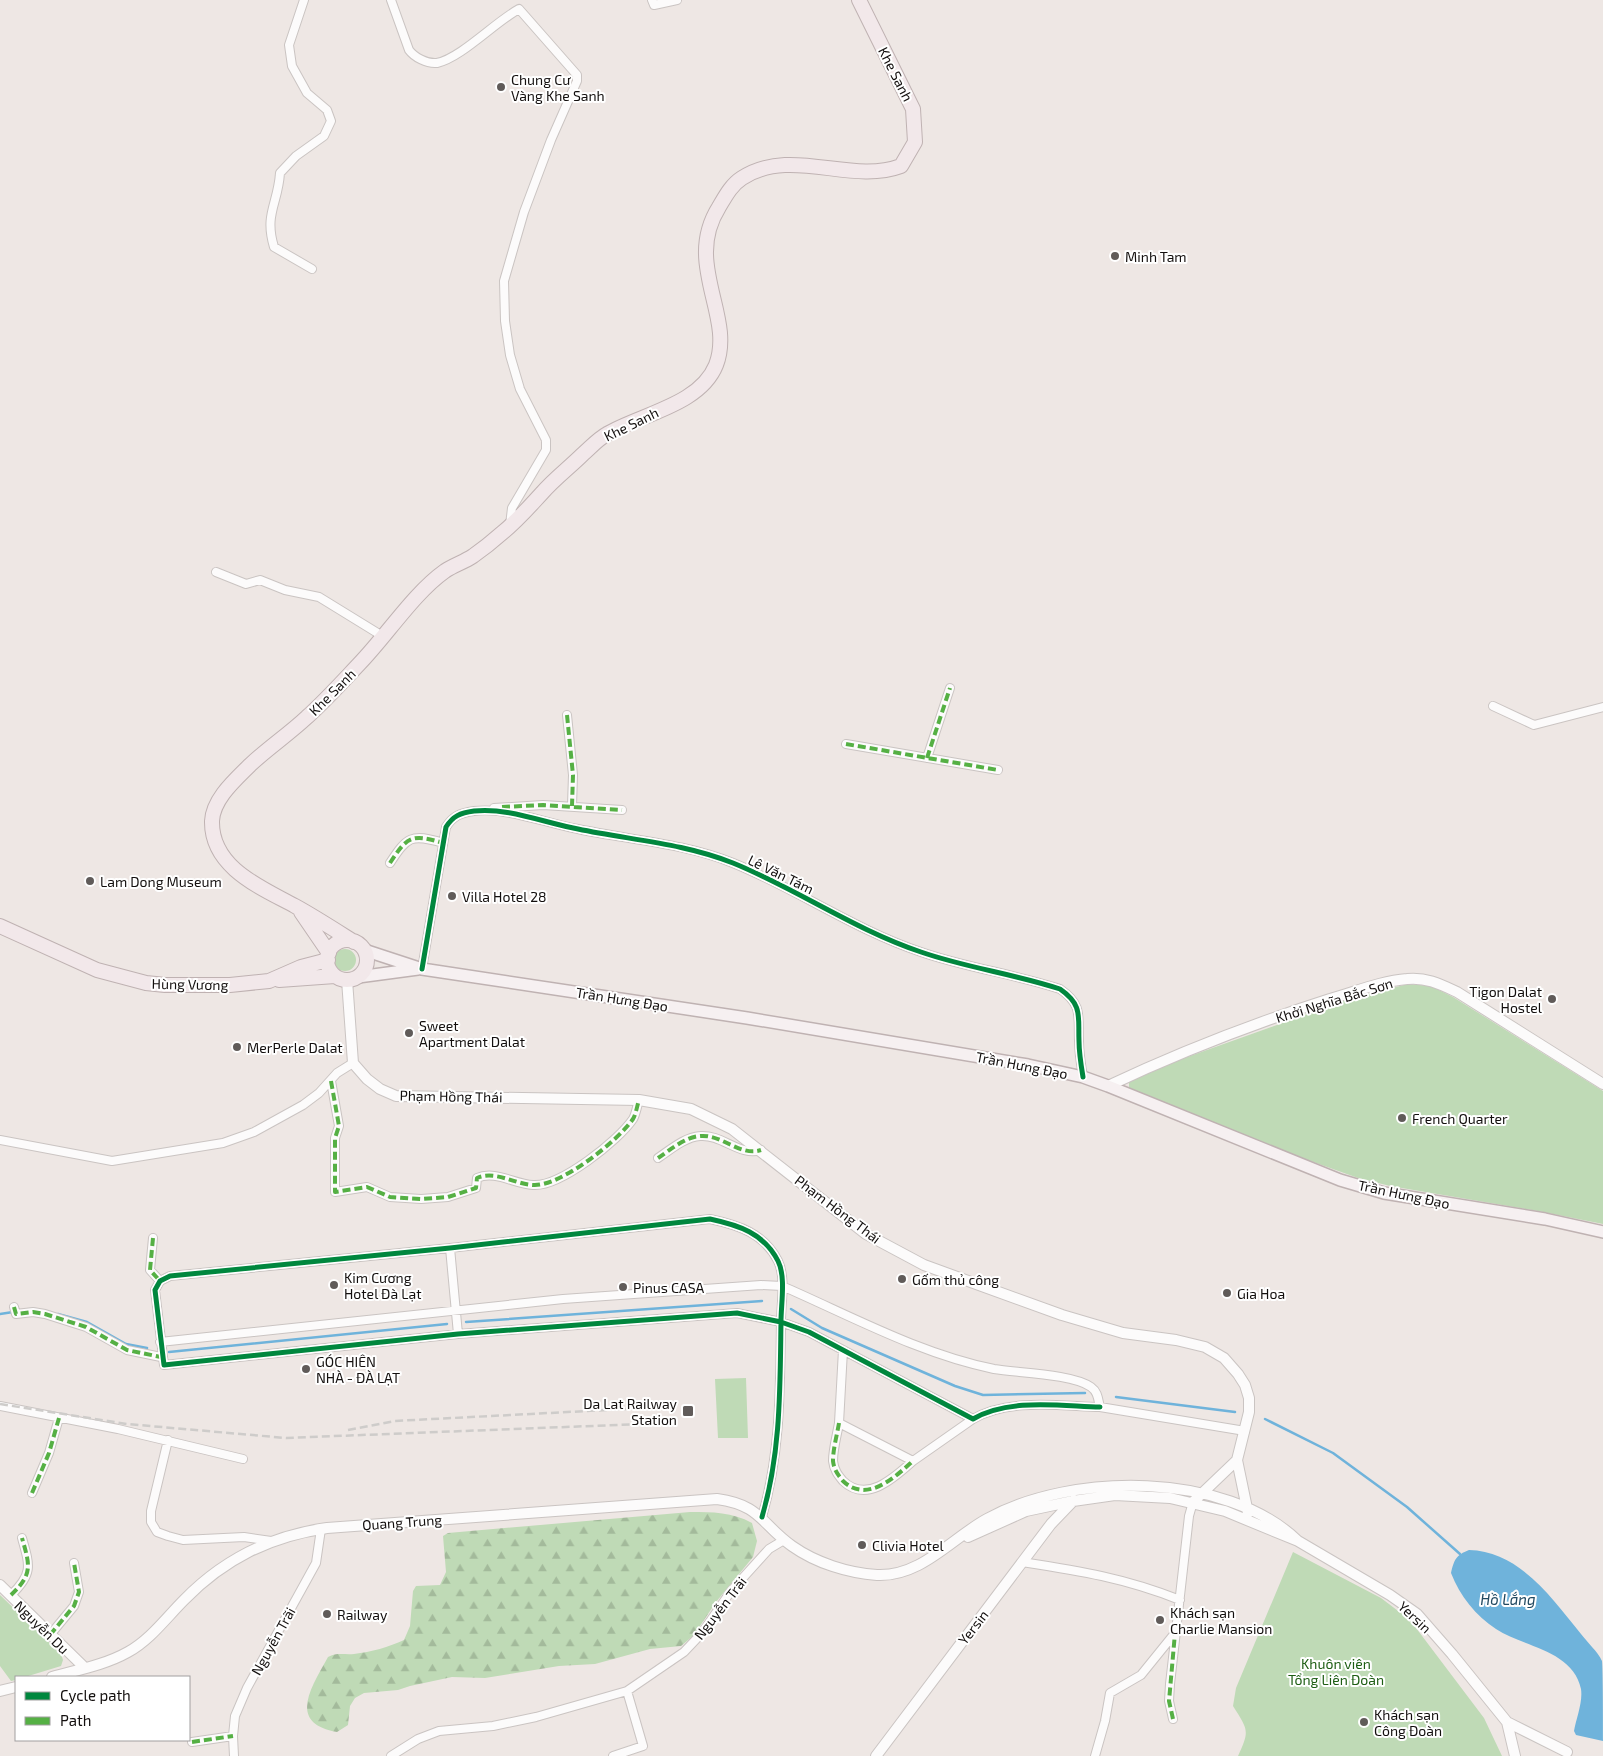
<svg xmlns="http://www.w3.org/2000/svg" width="1603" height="1756" font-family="'Exo 2',sans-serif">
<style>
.green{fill:#bfdab6}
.forest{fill:url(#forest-firs)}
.water{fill:#6fb3db}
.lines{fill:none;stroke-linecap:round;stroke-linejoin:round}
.stream{stroke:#6fb3db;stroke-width:2.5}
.street-casing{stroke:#cac4c2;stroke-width:10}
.secondary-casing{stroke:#cac4c2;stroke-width:12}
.primary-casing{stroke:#bfb2b2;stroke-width:14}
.highway-casing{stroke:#bfb2b2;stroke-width:16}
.street{stroke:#fcfbfb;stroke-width:8}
.secondary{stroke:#fcfbfb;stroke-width:10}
.primary{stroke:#f6f0f1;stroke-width:11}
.highway{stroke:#f2e8ea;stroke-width:14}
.rail{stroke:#ceccca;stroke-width:2.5;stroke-dasharray:8 4;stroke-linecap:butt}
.quiet{stroke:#55b044;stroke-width:4;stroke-dasharray:8 4;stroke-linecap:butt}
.cycleway-casing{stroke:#fff;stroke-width:8}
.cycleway{stroke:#00873e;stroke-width:5}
.poi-dot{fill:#605b59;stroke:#fff;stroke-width:2}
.labels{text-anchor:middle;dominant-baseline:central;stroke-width:4;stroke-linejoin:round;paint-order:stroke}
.street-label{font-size:14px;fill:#130f0e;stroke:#fff}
.poi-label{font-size:14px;fill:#130f0e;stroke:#fff;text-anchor:start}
.park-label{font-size:14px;fill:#1d5d13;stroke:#fff}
.water-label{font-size:15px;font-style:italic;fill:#214961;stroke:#fff}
</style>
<defs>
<pattern id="forest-firs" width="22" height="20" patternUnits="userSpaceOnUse" patternTransform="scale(1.25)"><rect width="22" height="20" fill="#bfdab6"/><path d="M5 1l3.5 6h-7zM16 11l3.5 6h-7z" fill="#a3ba9b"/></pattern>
</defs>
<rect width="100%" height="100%" fill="#eee7e4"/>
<!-- green -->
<path class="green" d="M334 960a11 11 0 1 1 22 0a11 11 0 1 1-22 0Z
M 1408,984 L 1431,986 L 1453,997 L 1603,1091 L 1603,1224 L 1538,1211 L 1390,1186 L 1358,1178 L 1266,1145 L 1129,1088 L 1129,1080 L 1148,1071 L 1355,997 Z
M 746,1378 L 748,1438 L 718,1438 L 715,1379 Z
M 1293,1552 L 1381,1598 L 1410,1620 L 1484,1718 L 1502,1756 L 1238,1756 C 1250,1730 1248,1730 1233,1706 L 1236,1688 Z
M 0,1595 L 61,1654 L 63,1660 L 61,1666 L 25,1677 L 16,1677 L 16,1680 L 11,1681 L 0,1666 Z"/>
<!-- forest -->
<path class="forest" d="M 690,1512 C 713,1512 732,1512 752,1523 L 757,1541 L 753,1557 L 716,1602 L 694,1635 L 681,1646 L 650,1649 L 595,1664 L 559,1666 L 485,1678 L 452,1677 L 410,1686 L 398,1690 L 364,1693 L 355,1698 L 350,1706 L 348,1725 L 337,1732 C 287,1723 311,1688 328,1657 C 337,1652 344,1655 354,1654 C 371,1652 389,1647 404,1640 L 410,1626 L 413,1591 L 416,1586 L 440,1585 L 446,1572 L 443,1536 L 448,1533 Z"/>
<!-- water -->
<path class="water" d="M 1469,1550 C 1519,1551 1552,1598 1581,1634 C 1587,1642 1598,1652 1602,1661 C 1603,1668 1603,1729 1603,1741 L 1576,1735 L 1574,1731 C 1576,1719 1583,1702 1581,1689 C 1573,1650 1523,1647 1496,1629 C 1476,1616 1460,1596 1451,1573 C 1454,1560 1456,1555 1469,1550 Z"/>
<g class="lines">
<!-- stream -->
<path class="stream" d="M 791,1309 L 822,1328 L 955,1386 L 983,1395 L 1085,1393
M 0,1314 L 13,1312
M 58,1314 L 87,1322 L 126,1344 L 147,1348
M 466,1322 L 762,1301
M 169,1352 L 447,1324
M 1116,1397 L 1235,1412
M 1265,1419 L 1333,1453 L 1407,1507 L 1460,1554"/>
<!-- street casing -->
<g class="street-casing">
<path id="street" d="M 304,0 L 289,45 L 292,66 L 307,93 L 327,110 L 331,121 L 324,136 L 296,156 L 280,173 C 278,204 264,214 274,247 L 312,269
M 391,0 L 409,50 C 414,57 427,64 437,63 C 461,58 495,22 519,9 L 577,75 L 577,81 L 551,140 L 524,212 L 504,281 L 505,321 L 510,355 L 520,389 L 546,440 L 546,450 L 512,508 L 510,525
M 652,0 L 654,5 L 677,0
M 216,572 L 246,584 L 260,580 L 285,590 L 319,597 L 384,637
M 1493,706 L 1534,725 L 1603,707
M 567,715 L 573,775 L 572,806
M 846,744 L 998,770
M 927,758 L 950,688
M 494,808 L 543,805 L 622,810
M 390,863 C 407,837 411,833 443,843
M 422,969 L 446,827 C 453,816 460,813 474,811 C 507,807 545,823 578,829 C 630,840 683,843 733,863 C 797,889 855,930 921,952 C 967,968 1015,974 1060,989 C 1083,1005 1078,1016 1079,1041 C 1079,1053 1081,1065 1083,1077
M 331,1081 L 339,1126 L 335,1138 L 335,1192 L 367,1187 L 390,1197 L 421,1199 L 448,1197 L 476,1188 L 477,1178 C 495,1170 514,1184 533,1185 C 560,1187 618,1141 633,1119 C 636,1114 637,1106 639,1100
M 0,1140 L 112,1161 L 223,1143 L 254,1132 L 303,1105 L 319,1093 L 337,1073 L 353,1063
M 658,1158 C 670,1150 685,1137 700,1136 C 722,1134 740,1157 761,1150
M 153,1238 L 150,1270 L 160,1281
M 450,1248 L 458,1334
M 14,1307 L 16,1314 L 33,1312 L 45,1314 L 86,1327 L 127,1350 L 161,1357
M 160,1342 L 563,1299 L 761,1285 L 782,1286 C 851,1316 920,1354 994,1369 C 1019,1373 1073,1374 1091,1387 C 1098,1392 1098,1399 1100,1407 L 1245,1431
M 843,1350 L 839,1423 L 913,1461 L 973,1419
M 0,1406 L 118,1429 L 243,1459
M 839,1423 C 837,1435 833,1449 833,1461 C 834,1470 838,1475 843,1481 C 867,1504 895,1477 913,1461
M 168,1440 L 151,1511 L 151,1522 L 157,1532 L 168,1536 L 183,1540 L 244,1537 L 271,1541
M 32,1493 L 49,1453 L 59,1418
M 762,1517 C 781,1452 780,1388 781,1321 C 781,1304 786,1277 778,1261 C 764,1233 738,1225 710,1219 L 450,1248 L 170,1276 L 160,1281 L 155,1290 L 164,1365 L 458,1334 L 737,1313 L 781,1322 L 809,1332 L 973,1419 C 1009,1398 1060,1406 1100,1407
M 1022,1562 C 1080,1571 1125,1578 1180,1600
M 11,1595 C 33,1574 30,1566 22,1538
M 50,1635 L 74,1606 L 79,1592 L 74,1563
M 1173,1719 L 1169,1701 L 1170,1684 L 1189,1516 L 1193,1502
M 192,1742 L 233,1736
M 234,1756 L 233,1736 L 235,1716 L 247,1688 L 316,1563 L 321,1529
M 391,1756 L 418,1739 L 439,1731 L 493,1726 L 536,1717 L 627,1691 L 684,1652 L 702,1633 L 731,1591 L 769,1549 L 784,1540
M 613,1756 L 643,1746 L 627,1691
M 1095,1756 L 1105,1721 L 1110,1693 L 1141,1675 L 1175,1633"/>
</g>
<!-- secondary casing -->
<g class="secondary-casing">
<path id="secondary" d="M 347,980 L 353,1063 L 367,1079 L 380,1089 L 396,1096 L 639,1100 L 691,1109 L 732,1129 L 866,1234 L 924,1265 L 1062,1315 L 1123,1333 L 1176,1340 L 1205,1347 L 1224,1358 L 1238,1374 L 1245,1385 L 1249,1398 L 1249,1412 L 1237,1460 L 1193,1502
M 1108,1086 C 1180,1052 1255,1023 1330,999 C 1355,992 1381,981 1407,979 C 1426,977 1440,984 1457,992 L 1603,1084
M 1237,1460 L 1248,1513
M 968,1537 L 1026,1511 L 1073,1501 L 1115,1495 L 1170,1498 L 1225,1511 L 1298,1541 L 1390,1595 L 1417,1614 L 1452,1654 L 1507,1722 L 1567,1752
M 0,1585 L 85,1668
M 52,1677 C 77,1670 105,1665 128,1652 C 150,1640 166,1618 184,1600 C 224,1559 270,1536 327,1528 L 717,1499 C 761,1505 761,1524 792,1546 C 816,1563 848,1573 877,1575 C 921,1577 952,1538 987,1519 C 1072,1472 1225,1471 1298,1541
M 0,1691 L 16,1687
M 1507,1722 L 1515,1756
M 876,1756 L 1051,1524 L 1074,1500"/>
</g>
<!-- primary casing -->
<g class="primary-casing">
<path id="primary" d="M 364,950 L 422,969 L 747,1018 L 1028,1065 L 1083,1077 L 1108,1086 L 1340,1180 L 1384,1193 L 1545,1219 L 1603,1232
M 358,977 L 418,969"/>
</g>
<!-- highway casing -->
<g class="highway-casing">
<path id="highway" d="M 301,912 L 329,953
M 0,926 L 97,970 L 146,983 L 165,985 L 230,985 L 269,981 L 301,967 L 328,960
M327 960a20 20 0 1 1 40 0a20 20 0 1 1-40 0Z
M 354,942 C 335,930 315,917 295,906 C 262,888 211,868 212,821 C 213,799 235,780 250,765 C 268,748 289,734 307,717 C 326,700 343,681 360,663 C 387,635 414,593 445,571 C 454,565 464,562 473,556 C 483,549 493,541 502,533 C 517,521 529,507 542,493 C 554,479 570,467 583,454 C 591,447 598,439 607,434 C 641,414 700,405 716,365 C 735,316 683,264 719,207 C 725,197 731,185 742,178 C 792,146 850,185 901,166 L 915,142 L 913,109 L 859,0
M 279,980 L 335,976"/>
</g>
<!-- street -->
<use href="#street" class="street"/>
<!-- secondary -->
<use href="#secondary" class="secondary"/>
<!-- primary -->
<use href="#primary" class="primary"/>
<!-- highway -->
<use href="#highway" class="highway"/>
<!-- rail -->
<path class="rail" d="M 0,1404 L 127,1424 L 286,1438 L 667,1423
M 348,1430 L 395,1421 L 664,1407"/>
<!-- quiet -->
<path class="quiet" d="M 567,715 L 573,775 L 572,806
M 846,744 L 998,770
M 927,758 L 950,688
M 502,807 L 543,805 L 622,810
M 390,863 C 407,837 411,833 443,843
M 331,1081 L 339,1126 L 335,1138 L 335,1192 L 367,1187 L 390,1197 L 421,1199 L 448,1197 L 476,1188 L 477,1178 C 495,1170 514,1184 533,1185 C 560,1187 618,1141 633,1119 C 636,1114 637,1106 639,1100
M 658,1158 C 670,1150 685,1137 700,1136 C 722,1134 740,1157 761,1150
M 153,1238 L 150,1270 L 160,1281
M 14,1307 L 16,1314 L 33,1312 L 45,1314 L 86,1327 L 127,1350 L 161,1357
M 839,1423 C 837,1435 833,1449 833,1461 C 834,1470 838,1475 843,1481 C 867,1504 895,1477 913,1461
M 32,1493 L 49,1453 L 59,1418
M 11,1595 C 33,1574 30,1566 22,1538
M 50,1635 L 74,1606 L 79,1592 L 74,1563
M 1173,1719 L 1169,1701 L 1175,1633
M 192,1742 L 233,1736"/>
<!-- cycleway casing -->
<g class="cycleway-casing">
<path id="cycleway" d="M 422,969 L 446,827 C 453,816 460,813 474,811 C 507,807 545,823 578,829 C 630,840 683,843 733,863 C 797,889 855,930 921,952 C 967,968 1015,974 1060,989 C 1083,1005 1078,1016 1079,1041 C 1079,1053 1081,1065 1083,1077
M 762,1517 C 781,1452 780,1388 781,1321 C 781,1304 786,1277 778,1261 C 764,1233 738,1225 710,1219 L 450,1248 L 170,1276 L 160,1281 L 155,1290 L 164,1365 L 458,1334 L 737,1313 L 781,1322 L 809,1332 L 973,1419 C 1009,1398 1060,1406 1100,1407"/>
</g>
<!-- cycleway -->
<use href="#cycleway" class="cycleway"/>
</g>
<!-- markers -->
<g class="poi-dot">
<circle cx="501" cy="87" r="5"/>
<circle cx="1115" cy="256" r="5"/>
<circle cx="90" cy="881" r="5"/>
<circle cx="452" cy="896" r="5"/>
<circle cx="1552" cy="999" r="5"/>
<circle cx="409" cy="1033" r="5"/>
<circle cx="237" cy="1047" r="5"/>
<circle cx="1402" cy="1118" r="5"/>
<circle cx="902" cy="1279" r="5"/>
<circle cx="334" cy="1285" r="5"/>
<circle cx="623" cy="1287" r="5"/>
<circle cx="1227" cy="1293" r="5"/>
<circle cx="306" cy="1369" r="5"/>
<rect x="682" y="1405" width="12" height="12" rx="2.5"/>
<circle cx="862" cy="1545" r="5"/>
<circle cx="327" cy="1614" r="5"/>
<circle cx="1160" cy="1620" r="5"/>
<circle cx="1364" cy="1722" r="5"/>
</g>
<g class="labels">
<!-- street labels -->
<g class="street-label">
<text transform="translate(896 74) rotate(63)">Khe Sanh</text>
<text transform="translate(631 424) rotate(-26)">Khe Sanh</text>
<text transform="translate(332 692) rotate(-45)">Khe Sanh</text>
<text transform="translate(781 874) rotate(26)">Lê Văn Tám</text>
<text transform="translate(190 984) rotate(1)">Hùng Vương</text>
<text transform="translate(622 999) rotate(9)">Trần Hưng Đạo</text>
<text transform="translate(1334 1000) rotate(-17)">Khởi Nghĩa Bắc Sơn</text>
<text transform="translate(1022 1065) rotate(11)">Trần Hưng Đạo</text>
<text transform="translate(451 1096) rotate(1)">Phạm Hồng Thái</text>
<text transform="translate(1404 1194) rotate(12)">Trần Hưng Đạo</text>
<text transform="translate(838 1209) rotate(37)">Phạm Hồng Thái</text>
<text transform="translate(402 1522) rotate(-4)">Quang Trung</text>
<text transform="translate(720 1608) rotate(-52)">Nguyễn Trãi</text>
<text transform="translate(1415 1617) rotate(43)">Yersin</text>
<text transform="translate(42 1627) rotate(44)">Nguyễn Du</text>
<text transform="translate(973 1627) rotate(-52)">Yersin</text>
<text transform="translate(273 1641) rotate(-61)">Nguyễn Trãi</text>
</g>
<!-- poi labels -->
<g class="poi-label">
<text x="511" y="79">Chung Cư<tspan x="511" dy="16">Vàng Khe Sanh</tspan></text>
<text x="1125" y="256">Minh Tam</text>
<text x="100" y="881">Lam Dong Museum</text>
<text x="462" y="896">Villa Hotel 28</text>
<text x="1542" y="991" text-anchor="end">Tigon Dalat<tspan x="1542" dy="16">Hostel</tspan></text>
<text x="419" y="1025">Sweet<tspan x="419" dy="16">Apartment Dalat</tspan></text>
<text x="247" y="1047">MerPerle Dalat</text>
<text x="1412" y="1118">French Quarter</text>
<text x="344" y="1277">Kim Cương<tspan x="344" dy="16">Hotel Đà Lạt</tspan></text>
<text x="912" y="1279">Gốm thủ công</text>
<text x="633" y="1287">Pinus CASA</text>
<text x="1237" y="1293">Gia Hoa</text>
<text x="316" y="1361">GÓC HIÊN<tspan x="316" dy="16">NHÀ - ĐÀ LẠT</tspan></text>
<text x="677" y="1403" text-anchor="end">Da Lat Railway<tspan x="677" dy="16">Station</tspan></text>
<text x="872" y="1545">Clivia Hotel</text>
<text x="1170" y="1612">Khách sạn<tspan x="1170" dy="16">Charlie Mansion</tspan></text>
<text x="337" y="1614">Railway</text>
<text x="1374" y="1714">Khách sạn<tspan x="1374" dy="16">Công Đoàn</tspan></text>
</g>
<!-- park labels -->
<g class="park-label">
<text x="1336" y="1663">Khuôn viên<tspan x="1336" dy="16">Tổng Liên Đoàn</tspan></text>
</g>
<!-- water labels -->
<g class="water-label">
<text x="1508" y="1599">Hồ Lắng</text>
</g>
</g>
<!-- legend -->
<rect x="15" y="1676" width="175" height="65" fill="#ffffff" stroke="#a19f9f"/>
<rect x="25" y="1692" width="25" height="8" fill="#00873e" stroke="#a19f9f"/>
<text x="60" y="1701" font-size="15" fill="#130f0e">Cycle path</text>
<rect x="25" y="1717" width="25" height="8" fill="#55b044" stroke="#a19f9f"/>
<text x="60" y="1726" font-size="15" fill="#130f0e">Path</text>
</svg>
